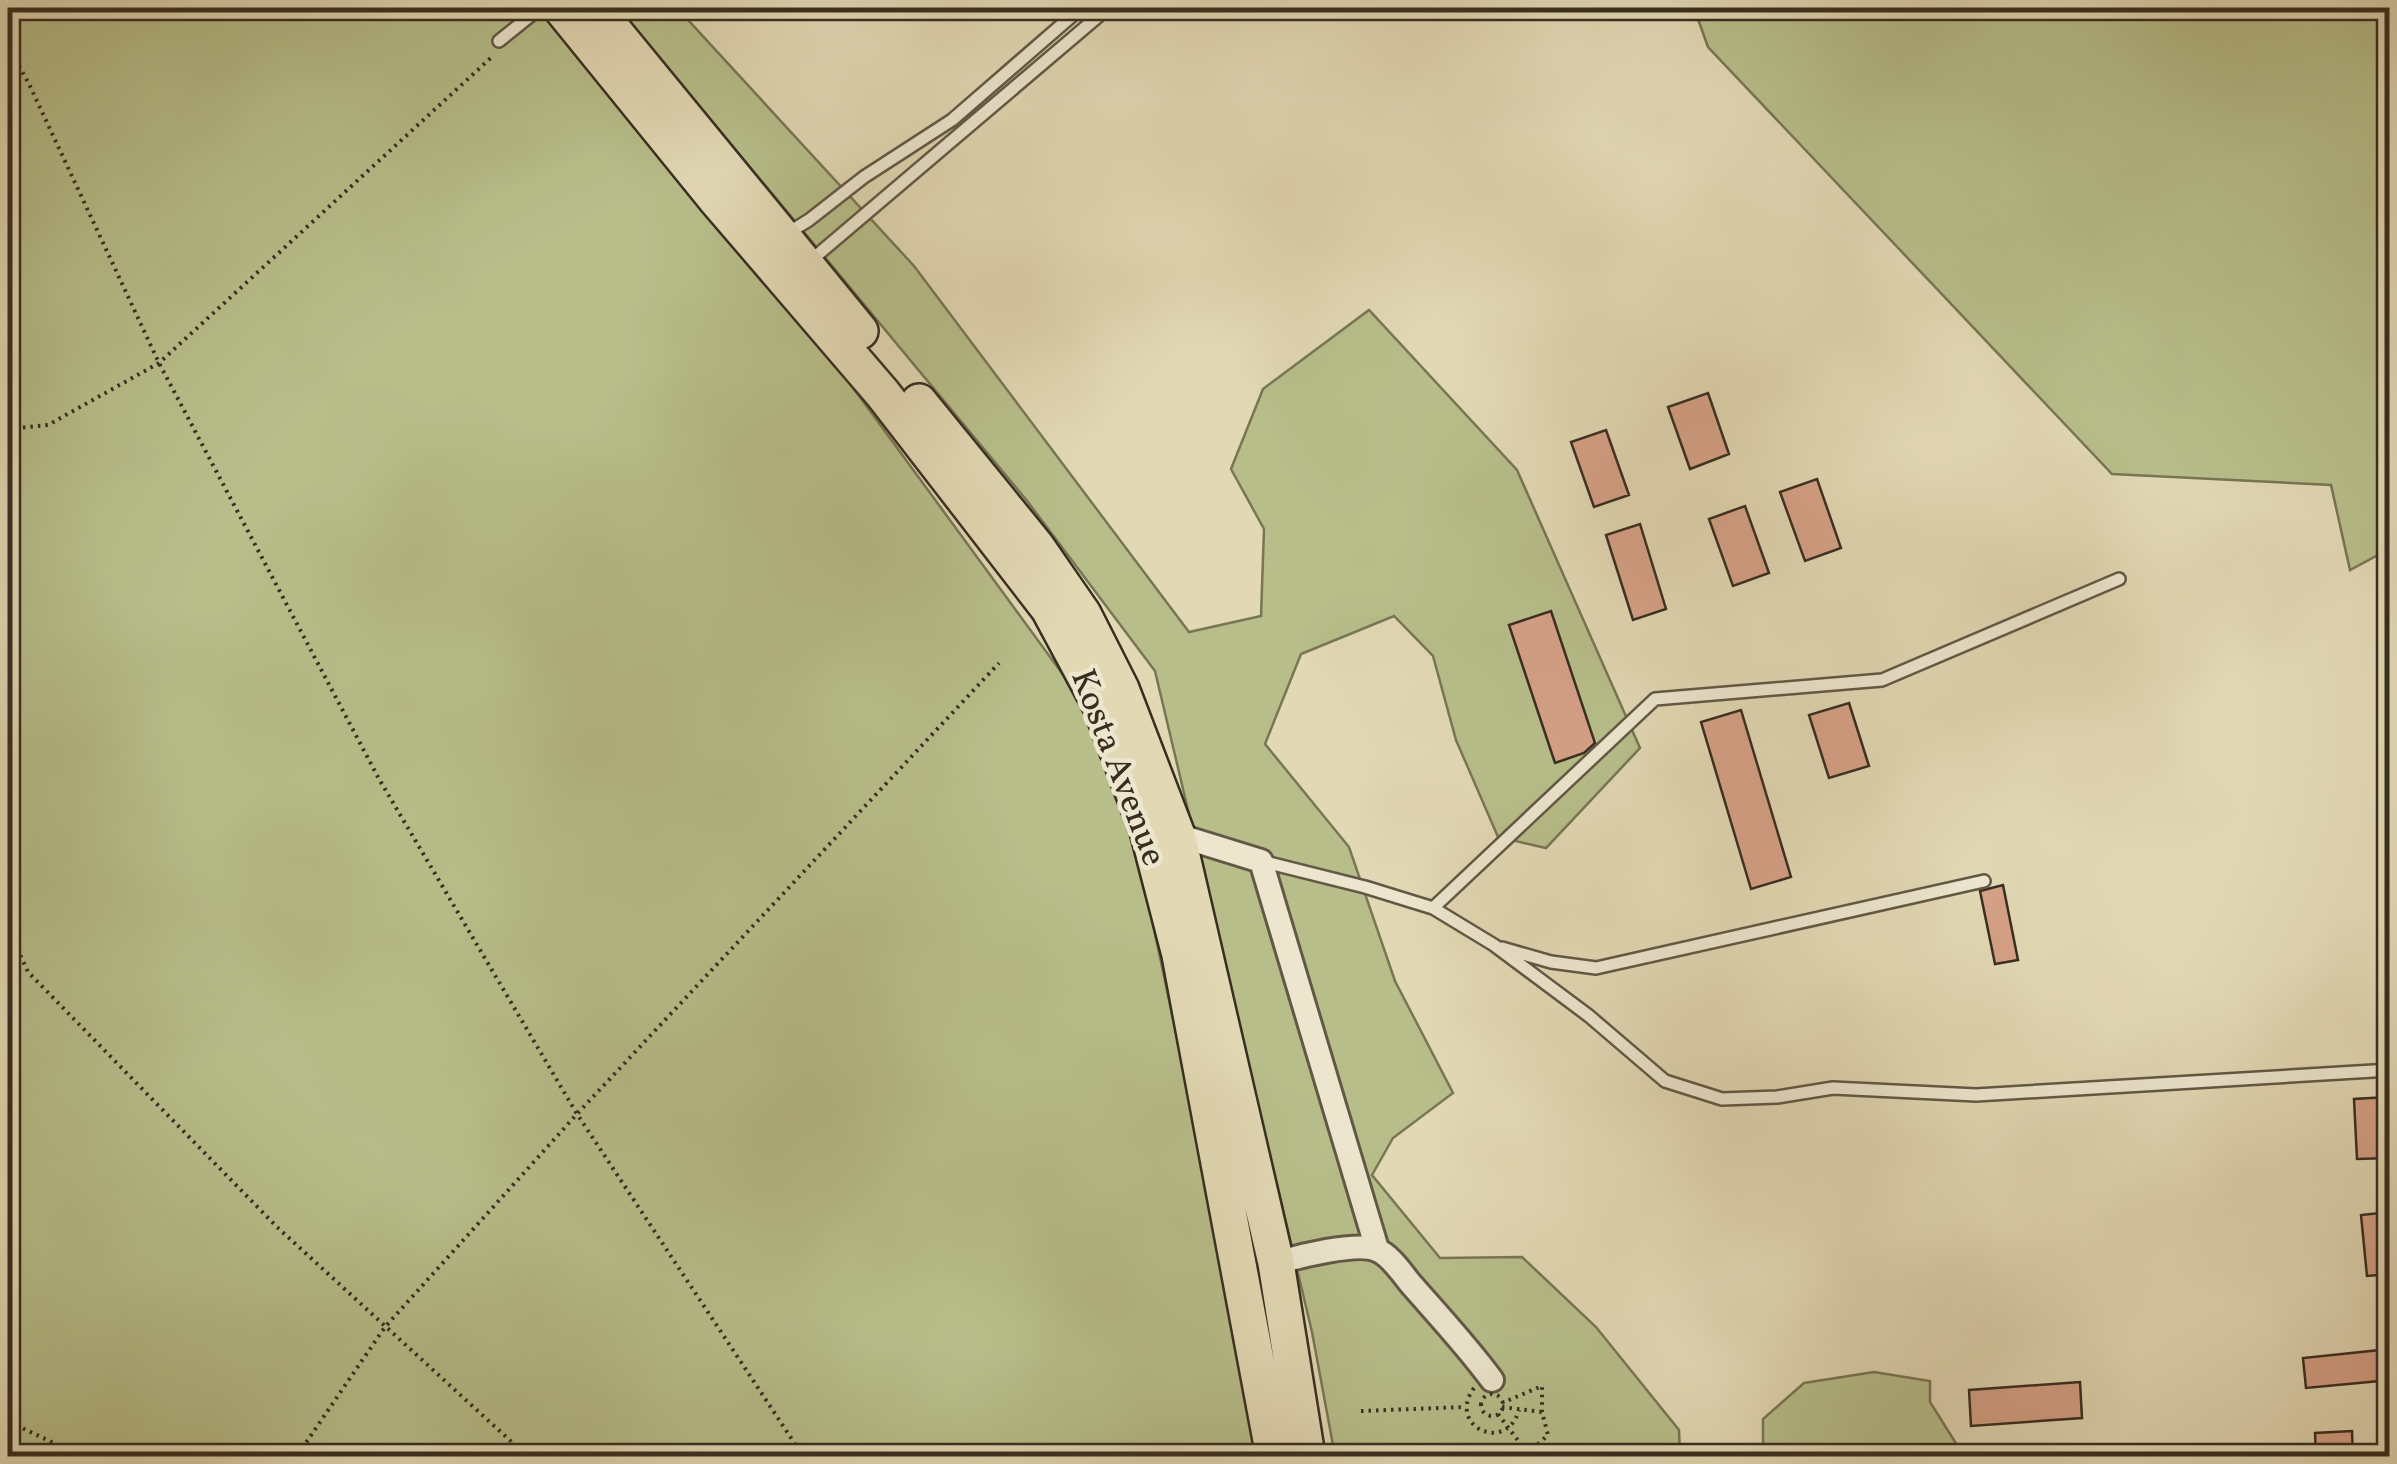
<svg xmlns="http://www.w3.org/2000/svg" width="2397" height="1464" font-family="Vollkorn,serif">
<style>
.green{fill:#b7be8a;stroke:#777655;stroke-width:2.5}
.building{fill:#d6a187;stroke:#372e20;stroke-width:2.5}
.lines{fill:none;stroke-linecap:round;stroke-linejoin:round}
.service-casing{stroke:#625845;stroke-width:16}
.minor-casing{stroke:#625845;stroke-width:28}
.primary-casing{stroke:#372e20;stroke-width:40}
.path{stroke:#372e20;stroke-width:4;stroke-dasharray:2.5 5;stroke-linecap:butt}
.service{stroke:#ece6ce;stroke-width:11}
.minor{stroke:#ece6ce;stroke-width:22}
.primary{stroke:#e2d8b4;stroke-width:35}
.labels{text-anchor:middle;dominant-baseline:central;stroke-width:9;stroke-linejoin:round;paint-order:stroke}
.street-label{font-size:35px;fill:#372e20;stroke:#ece6ce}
</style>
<rect width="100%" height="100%" fill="#e2d8b4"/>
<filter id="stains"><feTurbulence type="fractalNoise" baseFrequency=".002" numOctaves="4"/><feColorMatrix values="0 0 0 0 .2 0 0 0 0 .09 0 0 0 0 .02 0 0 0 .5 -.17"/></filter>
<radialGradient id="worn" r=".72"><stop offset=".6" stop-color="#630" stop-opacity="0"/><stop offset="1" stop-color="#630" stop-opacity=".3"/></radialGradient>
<!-- green -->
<path class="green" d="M 8,8 L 550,8 L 802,318 L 1086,706 L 1134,834 L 1235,1313 L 1260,1456 L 8,1456 Z
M 618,8 L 677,8 L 914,266 L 1189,632 L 1261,616 L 1264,529 L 1231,469 L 1263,389 L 1369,310 L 1517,470 L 1640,748 L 1546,848 L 1498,837 L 1456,740 L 1433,656 L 1394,616 L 1301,654 L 1265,744 L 1349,847 L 1395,981 L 1453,1093 L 1393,1138 L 1372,1175 L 1440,1258 L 1522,1257 L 1596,1327 L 1679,1430 L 1680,1456 L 1335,1456 L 1312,1332 L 1155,671 L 1028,502 Z
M 1694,8 L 2389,8 L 2389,549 L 2350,570 L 2331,485 L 2112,474 L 1708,47 Z
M 1874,1372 L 1930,1381 L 1930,1402 L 1957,1445 L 2058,1456 L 1763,1456 L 1763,1419 L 1804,1383 Z"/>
<!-- building -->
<path class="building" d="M 1708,393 L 1729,454 L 1690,469 L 1668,407 Z
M 1606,430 L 1629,495 L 1594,507 L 1571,442 Z
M 1817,479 L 1841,548 L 1805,561 L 1780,492 Z
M 1745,506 L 1769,573 L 1733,586 L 1709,519 Z
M 1640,524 L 1666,609 L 1633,620 L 1606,535 Z
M 1551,611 L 1595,743 L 1584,753 L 1555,763 L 1509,625 Z
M 1849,703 L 1869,766 L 1829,778 L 1809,715 Z
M 1741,710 L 1791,877 L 1751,889 L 1701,722 Z
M 2003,885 L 2018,960 L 1995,964 L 1980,891 Z
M 2387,1097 L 2390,1158 L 2357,1159 L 2354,1099 Z
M 2390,1212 L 2390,1274 L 2367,1276 L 2361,1215 Z
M 2390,1349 L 2390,1380 L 2306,1388 L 2303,1358 Z
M 2080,1382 L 2082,1418 L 1971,1426 L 1969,1390 Z
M 2352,1431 L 2353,1456 L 2316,1456 L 2315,1433 Z"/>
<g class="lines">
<!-- service casing -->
<g class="service-casing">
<path id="service" d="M 499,41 L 540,8
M 788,233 L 809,220 L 864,177 L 952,120 L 1081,8
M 809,262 L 1108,8
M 1261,861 L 1365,887 L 1433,908 L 1494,945 L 1589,1016 L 1665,1081 L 1722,1099 L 1777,1097 L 1833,1088 L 1976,1095 L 2390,1070
M 1433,908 L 1655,699 L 1882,680 L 2119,579
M 1502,948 L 1551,962 L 1596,968 L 1984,881"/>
</g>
<!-- minor casing -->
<g class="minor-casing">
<path id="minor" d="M 1177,835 L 1261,861 L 1377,1249
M 1276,1263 C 1296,1257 1358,1241 1377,1250 C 1390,1255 1402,1273 1410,1283 C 1438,1315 1467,1346 1492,1380"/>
</g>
<!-- primary casing -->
<g class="primary-casing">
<path id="primary" d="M 561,8 L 715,198 L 883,394 L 1049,609 L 1101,706 L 1148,831 L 1180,955 L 1274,1456
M 595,8 L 860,331
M 919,402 L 1036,546 L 1083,614 L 1121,689 L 1177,835 L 1276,1263 L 1307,1456"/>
</g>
<!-- path -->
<path class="path" d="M 8,46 L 29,84 L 159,363 L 379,779 L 577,1114 L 803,1456
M 8,429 L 48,425 L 159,363 L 494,55
M 8,928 L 28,972 L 277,1227 L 527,1456
M 1474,1388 C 1446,1427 1507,1454 1519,1410
M1481 1405a11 11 0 1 1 22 0a11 11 0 1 1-22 0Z
M 1502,1407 L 1542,1412
M 1361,1411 L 1466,1407
M 8,1412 L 20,1427 L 81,1456
M 1498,1414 L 1526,1451 L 1535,1447 L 1548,1435 L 1542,1412 L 1542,1386 L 1502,1403
M 301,1456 L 303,1447 L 385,1327 L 577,1114 L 999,663"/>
<!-- service -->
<use href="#service" class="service"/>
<!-- minor -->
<use href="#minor" class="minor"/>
<!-- primary -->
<use href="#primary" class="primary"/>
</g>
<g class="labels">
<!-- street labels -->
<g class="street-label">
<text transform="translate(1117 768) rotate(69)">Kosta Avenue</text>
</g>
</g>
<!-- margin -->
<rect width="2397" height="1464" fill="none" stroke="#e2d8b4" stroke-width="40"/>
<rect x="10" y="10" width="2377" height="1444" fill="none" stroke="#372e20" stroke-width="5"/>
<rect x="20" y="20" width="2357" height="1424" fill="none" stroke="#372e20" stroke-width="2.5"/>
<rect width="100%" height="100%" filter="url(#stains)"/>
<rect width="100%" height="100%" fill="url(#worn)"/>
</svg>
